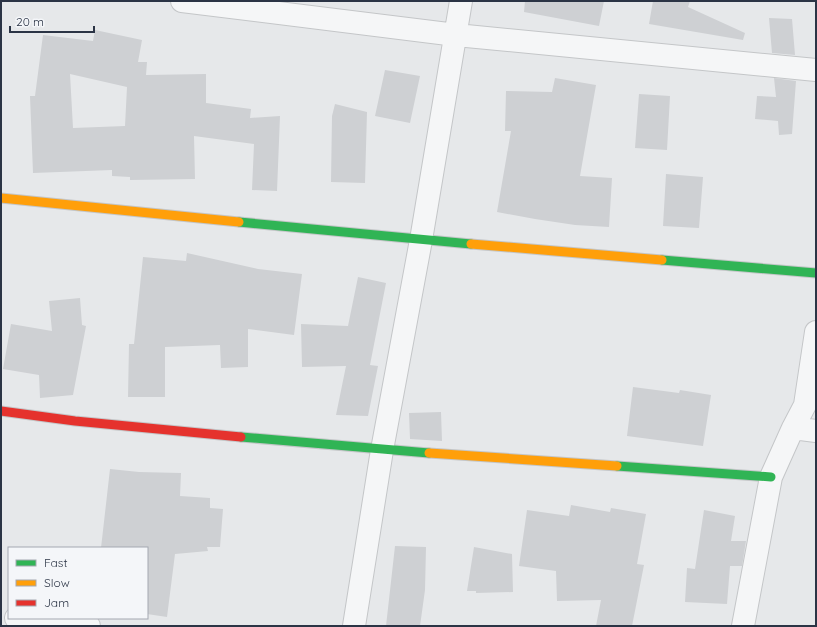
<svg xmlns="http://www.w3.org/2000/svg" width="817" height="627" font-family="Quicksand,sans-serif">
<style>
.building{fill:#ced0d3;fill-rule:evenodd}
.lines{fill:none;stroke-linecap:round;stroke-linejoin:round}
.street-casing{stroke:#c4c6c8;stroke-width:24}
.fast-casing{stroke:#c4c6c8;stroke-width:11}
.slow-casing{stroke:#c4c6c8;stroke-width:11}
.jam-casing{stroke:#c4c6c8;stroke-width:11}
.street{stroke:#f5f6f7;stroke-width:22}
.fast{stroke:#30b455;stroke-width:9}
.slow{stroke:#ff9f0a;stroke-width:9}
.jam{stroke:#e5322d;stroke-width:9}
</style>
<rect width="100%" height="100%" fill="#e6e8ea"/>
<!-- building -->
<path class="building" d="M 525,1 L 604,1 L 599,26 L 524,12 Z
M 653,1 L 690,1 L 688,7 L 745,33 L 743,40 L 649,24 Z
M 769,18 L 792,19 L 795,55 L 772,53 Z
M 95,30 L 142,40 L 138,62 L 147,62 L 146,75 L 206,74 L 206,103 L 251,109 L 250,118 L 280,116 L 277,191 L 252,190 L 254,144 L 194,136 L 195,179 L 130,180 L 130,177 L 112,176 L 112,170 L 33,173 L 30,96 L 35,96 L 43,35 L 93,41 ZM 70,74 L 127,87 L 125,126 L 73,128 Z
M 385,70 L 420,76 L 410,123 L 375,116 Z
M 555,78 L 596,85 L 580,176 L 612,178 L 609,227 L 575,225 L 535,219 L 497,212 L 511,131 L 505,131 L 506,91 L 552,92 Z
M 774,78 L 796,81 L 792,134 L 779,135 L 778,121 L 755,119 L 757,96 L 776,97 Z
M 639,94 L 670,96 L 667,150 L 635,148 Z
M 335,104 L 367,112 L 365,183 L 331,182 L 332,116 Z
M 666,174 L 703,177 L 699,228 L 663,226 Z
M 187,253 L 258,269 L 302,274 L 294,335 L 248,329 L 248,367 L 221,368 L 220,345 L 165,347 L 165,397 L 128,397 L 129,344 L 134,344 L 143,257 L 186,261 Z
M 358,277 L 386,283 L 370,365 L 378,366 L 368,416 L 336,415 L 346,366 L 302,367 L 301,324 L 348,326 Z
M 80,298 L 82,325 L 86,326 L 73,395 L 40,398 L 39,375 L 3,369 L 11,324 L 52,331 L 49,301 Z
M 633,387 L 679,393 L 680,390 L 711,395 L 703,446 L 627,436 Z
M 441,412 L 442,441 L 410,439 L 409,413 Z
M 110,469 L 139,472 L 181,473 L 180,496 L 210,498 L 210,508 L 223,509 L 220,547 L 207,547 L 208,551 L 175,554 L 167,617 L 147,614 L 147,548 L 101,548 Z
M 571,505 L 610,512 L 611,508 L 646,514 L 637,564 L 644,565 L 632,626 L 596,626 L 601,600 L 557,601 L 556,571 L 519,566 L 527,510 L 569,516 Z
M 704,510 L 735,516 L 731,541 L 746,541 L 742,566 L 730,566 L 727,604 L 685,602 L 687,568 L 695,569 Z
M 395,546 L 426,547 L 425,590 L 420,626 L 386,626 Z
M 474,547 L 512,554 L 513,592 L 476,593 L 476,591 L 467,591 Z"/>
<g class="lines">
<!-- street casing -->
<g class="street-casing">
<path id="street" d="M 182,1 L 456,35 L 816,70
M 793,428 L 816,431
M 16,618 L 89,626
M 354,626 L 382,450 L 421,240 L 461,1
M 743,626 L 771,477 L 793,428 L 805,405 L 816,332"/>
</g>
<!-- fast casing -->
<g class="fast-casing">
<path id="fast" d="M 239,222 L 471,244
M 662,260 L 816,273
M 241,437 L 429,453
M 617,466 L 771,477"/>
</g>
<!-- slow casing -->
<g class="slow-casing">
<path id="slow" d="M 1,198 L 239,222
M 471,244 L 662,260
M 429,453 L 617,466"/>
</g>
<!-- jam casing -->
<g class="jam-casing">
<path id="jam" d="M 1,411 L 75,421 L 241,437"/>
</g>
<!-- street -->
<use href="#street" class="street"/>
<!-- fast -->
<use href="#fast" class="fast"/>
<!-- slow -->
<use href="#slow" class="slow"/>
<!-- jam -->
<use href="#jam" class="jam"/>
</g>
<!-- border -->
<rect width="817" height="627" fill="none" stroke="#2b3445" stroke-width="4"/>
<!-- legend -->
<rect x="8" y="547" width="140" height="72" fill="#f4f6f9" stroke="#a4a8b1"/>
<rect x="16" y="560" width="20" height="6" fill="#30b455" stroke="#a4a8b1"/>
<text x="44" y="567" font-size="12" fill="#2b3445">Fast</text>
<rect x="16" y="580" width="20" height="6" fill="#ff9f0a" stroke="#a4a8b1"/>
<text x="44" y="587" font-size="12" fill="#2b3445">Slow</text>
<rect x="16" y="600" width="20" height="6" fill="#e5322d" stroke="#a4a8b1"/>
<text x="44" y="607" font-size="12" fill="#2b3445">Jam</text>
<!-- scale -->
<path d="M10 26v6h84v-6" fill="none" stroke="#2b3445" stroke-width="2"/>
<text x="16" y="26" font-size="12" fill="#2b3445" stroke="#f4f6f9" stroke-width="3" paint-order="stroke">20 m</text>
</svg>
